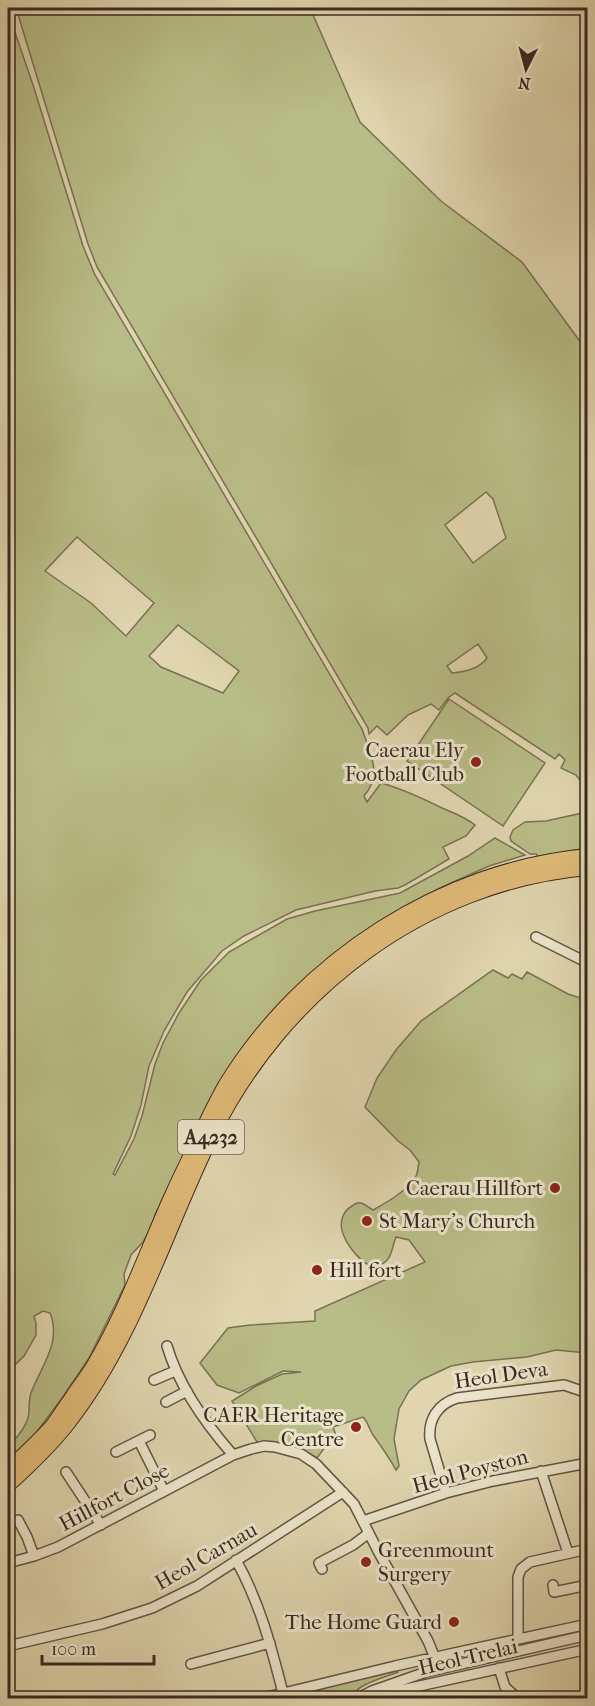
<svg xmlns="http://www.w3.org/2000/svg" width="595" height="1706" font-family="'IM FELL French Canon',serif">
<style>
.green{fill:#b8bc86;stroke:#787254;stroke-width:1.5;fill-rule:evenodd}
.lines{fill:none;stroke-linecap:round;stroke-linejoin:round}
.minor-casing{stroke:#635445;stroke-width:12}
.primary-casing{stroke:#392922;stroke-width:16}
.minor{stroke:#ebe4ca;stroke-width:9}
.primary{stroke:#e0ba77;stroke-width:14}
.poi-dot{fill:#8f2418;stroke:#ebe4ca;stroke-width:2}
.labels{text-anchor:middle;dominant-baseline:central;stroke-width:6;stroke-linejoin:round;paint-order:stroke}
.shield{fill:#ebe4ca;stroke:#6e6154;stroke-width:1.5}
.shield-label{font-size:20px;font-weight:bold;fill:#392922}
.poi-label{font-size:21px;fill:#392922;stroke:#ebe4ca;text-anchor:end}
.street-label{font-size:21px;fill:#392922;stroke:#ebe4ca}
</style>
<rect width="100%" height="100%" fill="#e0d5ae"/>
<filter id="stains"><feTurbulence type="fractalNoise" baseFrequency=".00333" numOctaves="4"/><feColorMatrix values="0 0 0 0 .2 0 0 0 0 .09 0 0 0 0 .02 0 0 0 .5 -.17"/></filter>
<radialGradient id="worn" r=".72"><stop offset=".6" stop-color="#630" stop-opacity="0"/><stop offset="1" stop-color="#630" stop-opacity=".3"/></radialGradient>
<!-- green -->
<path class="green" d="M 16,8 L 310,8 L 360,122 L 441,201 L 522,262 L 587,351 L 587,789 L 576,775 L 561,768 L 565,760 L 559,754 L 555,759 L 455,693 L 448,698 L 439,710 L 431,704 L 408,715 L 387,735 L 377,726 L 369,734 L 368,728 L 97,267 L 88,244 ZM 486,492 L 493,499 L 506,538 L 473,563 L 445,525 ZM 478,644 L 487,658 C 479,669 465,672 452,673 L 447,666 Z
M 8,12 L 33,85 L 83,246 L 95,275 L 362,729 C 370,753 383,774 364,796 L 367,802 L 381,783 C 403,789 422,798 442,808 C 454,813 465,817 475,825 L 466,836 L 443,847 L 449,859 L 405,885 L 398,888 L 375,891 L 296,910 L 244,936 L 222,951 L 187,992 L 164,1031 L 149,1066 L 141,1105 L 131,1136 L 113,1174 L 115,1175 L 134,1139 L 142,1116 L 155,1064 L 163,1043 L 179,1013 L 201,980 L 229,952 L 287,919 L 315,911 L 400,893 L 468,856 L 495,838 L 525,855 L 489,866 L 440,888 L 387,917 L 334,954 L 304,980 L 263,1025 L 161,1211 L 157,1210 L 149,1232 L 143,1242 L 131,1255 L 124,1274 L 125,1285 L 89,1358 L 62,1398 L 33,1437 L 8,1462 L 8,1448 C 16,1438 28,1426 29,1412 C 29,1405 29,1399 31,1393 C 41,1366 62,1343 50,1313 L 43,1311 L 34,1316 L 36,1323 L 36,1335 L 24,1356 L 13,1367 L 8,1386 ZM 77,537 L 154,603 L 126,636 L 91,603 L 45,571 ZM 178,625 L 239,671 L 223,693 L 161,667 L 149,656 Z
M 449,699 L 545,763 L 503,826 L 407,761 Z
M 587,812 L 587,848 L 538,857 L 536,854 L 530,854 L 511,841 L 510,837 L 513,830 L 525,822 L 546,821 Z
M 493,970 L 508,978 L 512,974 L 522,979 L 527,972 L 568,994 L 587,1000 L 587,1353 L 556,1350 L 527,1357 L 473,1362 L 451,1366 L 421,1380 L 409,1391 L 399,1409 L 394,1439 L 399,1466 L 396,1470 C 389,1457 381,1446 373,1435 C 369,1429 368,1422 363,1417 L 333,1427 L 337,1438 L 328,1443 L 317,1458 C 298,1446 280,1441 257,1442 L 232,1401 L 256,1386 L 282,1374 L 301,1372 L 283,1371 L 239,1393 L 217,1385 L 200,1363 L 228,1328 L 250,1325 L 315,1321 L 315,1311 L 425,1262 L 409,1240 L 396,1237 C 390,1253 393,1261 374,1268 C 361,1262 349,1249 343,1234 C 339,1223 342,1212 352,1206 C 355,1204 356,1202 361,1203 C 365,1204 369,1208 373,1210 C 386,1203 409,1190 416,1176 C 418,1172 418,1166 419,1162 L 410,1150 L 398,1141 L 365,1107 L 377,1078 L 396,1050 L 421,1021 Z
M 397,1670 L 398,1672 C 386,1677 372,1680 361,1687 C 355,1691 353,1696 346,1698 L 278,1698 Z"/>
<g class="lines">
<!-- minor casing -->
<g class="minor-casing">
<path id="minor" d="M 536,937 L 588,963
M 167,1346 C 179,1387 205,1423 233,1455 L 251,1449 L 264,1446 L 275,1447 L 301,1454 L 316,1464 L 354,1504 L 378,1551 L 428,1641 L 435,1658
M 154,1380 L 175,1371
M 166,1402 L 187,1391
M 139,1441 L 164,1491
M 116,1452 L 150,1435
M 541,1471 L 568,1553
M 66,1472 L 101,1525
M 446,1493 L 430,1439 C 428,1419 438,1404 457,1398 L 564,1385 L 588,1393
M 18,1520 L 27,1537 L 34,1556
M 363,1521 L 446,1493 L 493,1481 L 588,1463
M 236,1560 C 260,1603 271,1646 283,1693
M 8,1563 L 34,1556 L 58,1547 L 233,1455
M 322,1569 L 319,1563 L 353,1545 L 369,1533
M 553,1585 L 554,1592 L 588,1585
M 518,1639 L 518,1577 L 521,1569 L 530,1562 L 588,1549
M 8,1646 L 102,1624 L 152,1608 L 197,1586 L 343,1492
M 191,1664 L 270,1643
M 499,1668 L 505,1687 L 517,1698
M 263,1698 L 395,1666 L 588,1624
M 358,1698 L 372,1691 L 426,1672 L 588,1635
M 365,1698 L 588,1649"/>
</g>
<!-- primary casing -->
<g class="primary-casing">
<path id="primary" d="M 8,1470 C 23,1455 39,1441 53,1425 C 59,1417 65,1407 71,1399 C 78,1388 87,1377 94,1365 C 124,1314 144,1259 168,1204 C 176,1186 184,1169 193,1151 C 203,1129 213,1107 225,1086 C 301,961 442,869 588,856
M 8,1485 C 28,1467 48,1448 65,1427 C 134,1341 164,1233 212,1135 C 283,991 424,882 588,868"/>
</g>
<!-- minor -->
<use href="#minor" class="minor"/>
<!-- primary -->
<use href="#primary" class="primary"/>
</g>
<!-- markers -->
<g class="poi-dot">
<circle cx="476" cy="762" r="6"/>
<circle cx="555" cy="1188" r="6"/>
<circle cx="367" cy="1221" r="6"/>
<circle cx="317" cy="1270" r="6"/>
<circle cx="356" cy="1427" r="6"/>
<circle cx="366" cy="1562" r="6"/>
<circle cx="454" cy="1622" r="6"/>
</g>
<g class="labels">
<!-- shield labels -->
<rect class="shield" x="178" y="1120" width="66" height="34" rx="4.5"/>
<g class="shield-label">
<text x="211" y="1137">A4232</text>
</g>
<!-- poi labels -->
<g class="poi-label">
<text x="464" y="750">Caerau Ely<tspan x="464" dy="24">Football Club</tspan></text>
<text x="543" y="1188">Caerau Hillfort</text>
<text x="379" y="1221" text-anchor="start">St Mary's Church</text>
<text x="329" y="1270" text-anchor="start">Hill fort</text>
<text x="344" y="1415">CAER Heritage<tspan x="344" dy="24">Centre</tspan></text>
<text x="378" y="1550" text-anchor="start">Greenmount<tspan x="378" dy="24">Surgery</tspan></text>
<text x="442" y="1622">The Home Guard</text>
</g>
<!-- street labels -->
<g class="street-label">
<text transform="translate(501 1375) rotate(-8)">Heol Deva</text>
<text transform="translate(470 1471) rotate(-15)">Heol Poyston</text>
<text transform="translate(114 1497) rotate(-28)">Hillfort Close</text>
<text transform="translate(206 1556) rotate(-30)">Heol Carnau</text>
<text transform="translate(468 1657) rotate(-13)">Heol Trelai</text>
</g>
</g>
<!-- margin -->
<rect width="595" height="1706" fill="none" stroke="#e0d5ae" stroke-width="30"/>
<rect x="9" y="9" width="577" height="1688" fill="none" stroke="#392922" stroke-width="3"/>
<rect x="15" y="15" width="565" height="1676" fill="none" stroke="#392922" stroke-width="1.5"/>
<!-- north arrow -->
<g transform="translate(526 69) rotate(186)" stroke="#ebe4ca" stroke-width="4.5" paint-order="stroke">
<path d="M0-4.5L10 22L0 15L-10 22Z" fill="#392922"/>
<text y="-9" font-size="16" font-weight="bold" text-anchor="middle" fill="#392922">N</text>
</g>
<!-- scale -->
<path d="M42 1655v9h112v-9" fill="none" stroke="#392922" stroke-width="3"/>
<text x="51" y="1655" font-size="18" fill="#392922" stroke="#ebe4ca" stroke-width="4.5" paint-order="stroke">100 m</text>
<rect width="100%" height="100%" filter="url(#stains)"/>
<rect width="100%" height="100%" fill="url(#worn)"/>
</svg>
